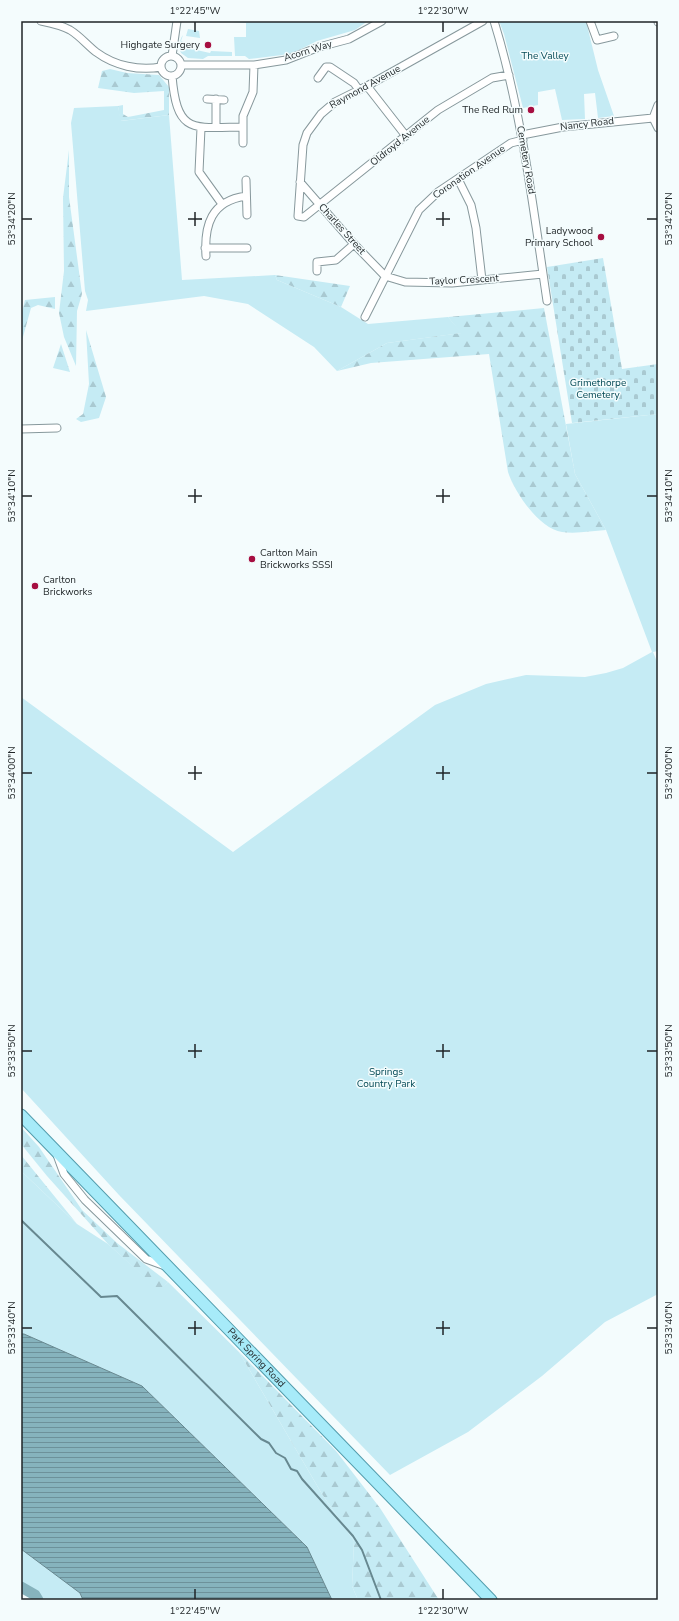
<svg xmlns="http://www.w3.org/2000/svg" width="679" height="1621" font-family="'Nunito Sans',sans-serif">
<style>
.green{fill:#c5ebf4}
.forest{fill:url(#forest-firs)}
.cemetery{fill:url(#cemetery-stones)}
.water{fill:url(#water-rules);stroke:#678890}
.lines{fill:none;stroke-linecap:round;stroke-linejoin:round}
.stream{stroke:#678890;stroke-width:2}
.river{stroke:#86b3bd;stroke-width:11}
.minor-casing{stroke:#87989c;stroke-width:9}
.primary-casing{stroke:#529dad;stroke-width:13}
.minor{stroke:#fff;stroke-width:7}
.primary{stroke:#a7ebf9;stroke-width:11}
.ticks{fill:none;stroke:#1f2527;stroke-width:1.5}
.poi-dot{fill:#a60e41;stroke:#f4fcfd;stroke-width:1.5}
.labels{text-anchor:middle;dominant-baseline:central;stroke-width:3;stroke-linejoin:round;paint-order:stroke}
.poi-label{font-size:10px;fill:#1f2527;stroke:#f4fcfd;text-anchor:end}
.street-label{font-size:10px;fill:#1f2527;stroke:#f4fcfd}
.park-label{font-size:10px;fill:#034955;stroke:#f4fcfd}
.neatline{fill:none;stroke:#1f2527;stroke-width:1.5}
.ticks-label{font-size:10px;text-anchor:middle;fill:#1f2527}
</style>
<defs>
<pattern id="forest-firs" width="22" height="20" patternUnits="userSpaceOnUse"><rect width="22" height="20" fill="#c5ebf4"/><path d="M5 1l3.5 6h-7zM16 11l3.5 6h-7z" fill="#a9c9d1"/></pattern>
<pattern id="cemetery-stones" width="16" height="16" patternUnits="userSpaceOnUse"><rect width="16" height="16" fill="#c5ebf4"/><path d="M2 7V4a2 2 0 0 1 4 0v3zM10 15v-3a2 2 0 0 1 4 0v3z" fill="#a9c9d1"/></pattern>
<pattern id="water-rules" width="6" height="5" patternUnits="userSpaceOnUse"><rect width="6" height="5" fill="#86b3bd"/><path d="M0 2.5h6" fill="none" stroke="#6d919a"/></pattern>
</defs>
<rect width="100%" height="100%" fill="#f4fcfd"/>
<!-- green -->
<path class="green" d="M 217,21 L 368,21 L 355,30 L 317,41 L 295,52 L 282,55 L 249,59 L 245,56 L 235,56 L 234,37 L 246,37 L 246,23 Z
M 499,21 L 586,21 L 598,70 L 614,116 L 598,118 L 595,93 L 584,94 L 585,119 L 562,120 L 555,89 L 538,92 L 538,105 L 523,108 L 504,34 Z
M 188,29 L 199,31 L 200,38 L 186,36 Z
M 183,35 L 181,41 L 184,42 L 183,47 L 210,53 L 211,51 L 232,52 L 232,56 L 208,56 L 203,59 L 188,58 L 181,53 C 179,48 179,40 183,35 Z
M 118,106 L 121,121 L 169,115 L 182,280 L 275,275 L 277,280 L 341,307 L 368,324 L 448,317 L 462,333 L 387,343 L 337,371 L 314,347 L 248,304 L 204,296 L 86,311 L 88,300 L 85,291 L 71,123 L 74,108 Z
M 658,414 L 658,651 L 653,652 L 658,664 L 658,1294 L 605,1322 L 542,1376 L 468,1432 L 390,1475 L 119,1195 L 21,1088 L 21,697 L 233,852 L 435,705 L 486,684 L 526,675 L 585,677 L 606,673 L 623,668 L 652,652 L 606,530 L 575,474 L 566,424 Z
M 21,1171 L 77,1224 L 108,1244 L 159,1290 L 168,1282 L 239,1352 L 322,1494 L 354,1541 L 352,1586 L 358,1600 L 332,1600 L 307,1547 L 142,1386 L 24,1334 L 21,1334 Z
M 21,1549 L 80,1593 L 83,1600 L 43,1600 L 40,1594 L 21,1583 Z"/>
<!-- forest -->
<path class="forest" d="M 110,69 L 127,73 L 159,75 L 169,87 L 169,115 L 120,121 L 118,106 L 123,105 L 123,114 L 128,117 L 164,110 L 164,91 L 134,93 L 98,88 L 102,71 Z
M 69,150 L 69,197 L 82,294 L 77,311 L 76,366 L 64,337 L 59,313 L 64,271 L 63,198 Z
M 275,275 L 350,286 L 341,307 L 277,280 Z
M 55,297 L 55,309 L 38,305 L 31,308 L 21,344 L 21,316 L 25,300 Z
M 544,308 L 575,474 L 606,530 C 592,531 576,534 562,532 C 539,529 514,491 508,472 L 489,354 L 371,363 L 337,371 L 387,343 L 461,333 L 448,317 Z
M 86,330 L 106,397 L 99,418 L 81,422 L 76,419 L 83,414 L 89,384 Z
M 61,344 L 70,372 L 53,368 Z
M 21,1127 L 39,1147 L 82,1210 L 117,1243 L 168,1282 L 159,1291 L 108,1244 L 47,1176 L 21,1144 Z
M 21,1155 L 77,1224 L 21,1171 Z
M 239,1352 L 336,1451 L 380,1508 L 439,1600 L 358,1600 L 352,1586 L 354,1541 L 322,1494 Z"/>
<!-- cemetery -->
<path class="cemetery" d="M 603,258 L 622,369 L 658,364 L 658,414 L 572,423 L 547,267 Z"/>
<!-- water -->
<path class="water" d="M 21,1334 L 24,1334 L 142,1386 L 307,1547 L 332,1600 L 83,1600 L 80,1593 L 21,1549 Z"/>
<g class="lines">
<!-- stream -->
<path class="stream" d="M 21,1220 L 101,1297 L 117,1296 L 261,1439 L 269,1443 L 276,1453 L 285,1458 L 291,1469 L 297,1471 L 302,1479 L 353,1536 L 362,1550 L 381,1600"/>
<!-- river -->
<path class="river" d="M 21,1587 L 35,1595 L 38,1600"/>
<!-- minor casing -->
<g class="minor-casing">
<path id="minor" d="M 41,21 C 51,23 61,25 70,30 C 80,36 87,45 96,52 C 115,66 139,71 161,67
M 483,21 L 367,86 L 335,102 L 321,114 L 307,133 L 303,145 L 298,216 L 304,217 L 438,110 L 492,78 L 509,75
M 494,21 C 522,112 533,207 547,301
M 590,21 L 597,40 L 614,36
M 658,21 L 658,22
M161 66a10 10 0 1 1 20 0a10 10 0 1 1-20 0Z
M 172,56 L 177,21
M 181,65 L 254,65 L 286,60 L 319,47 L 349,39 L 382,21
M 172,76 C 177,134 192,128 242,127
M 318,78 L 326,67 L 330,67 L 354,83 L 359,90
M 367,86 L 406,136
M 207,99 L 224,100
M 216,99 L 216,127
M 653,118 L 658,128
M 201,128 L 199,172 L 222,204
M 522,135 L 563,127 L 653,118 L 658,105
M 243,143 L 243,116 L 253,92 L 254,65
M 458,179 L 471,205 L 476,228 L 482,280
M 246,180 L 247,215
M 300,182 L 354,244 L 385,276 L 405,282 L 452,283 L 543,274
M 205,248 L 247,248
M 206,256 C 204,225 211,201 246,196
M 317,271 L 317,262 L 336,260 L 354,244
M 365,317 L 419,210 L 438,192 L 511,143 L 523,140
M 21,429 L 57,428
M 57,1155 L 64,1174 L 85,1200 L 146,1259 L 165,1266"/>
</g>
<!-- primary casing -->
<g class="primary-casing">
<g id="primary">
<path id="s1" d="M 21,1115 L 491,1600"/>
</g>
</g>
<!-- minor -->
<use href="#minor" class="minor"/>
<!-- primary -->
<use href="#primary" class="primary"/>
</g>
<!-- ticks -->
<path class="ticks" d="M 195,22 L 195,32M 443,22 L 443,32M 195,212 L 195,226M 443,212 L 443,226M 22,219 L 32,219M 188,219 L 202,219M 436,219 L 450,219M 647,219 L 657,219M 195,489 L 195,503M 443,489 L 443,503M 22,496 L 32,496M 188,496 L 202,496M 436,496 L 450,496M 647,496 L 657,496M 195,766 L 195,780M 443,766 L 443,780M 22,773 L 32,773M 188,773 L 202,773M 436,773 L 450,773M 647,773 L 657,773M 195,1044 L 195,1058M 443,1044 L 443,1058M 22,1051 L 32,1051M 188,1051 L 202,1051M 436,1051 L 450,1051M 647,1051 L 657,1051M 195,1321 L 195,1335M 443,1321 L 443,1335M 22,1328 L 32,1328M 188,1328 L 202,1328M 436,1328 L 450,1328M 647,1328 L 657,1328M 195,1589 L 195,1599M 443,1589 L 443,1599"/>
<!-- markers -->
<g class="poi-dot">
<circle cx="208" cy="45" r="4"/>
<circle cx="531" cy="110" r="4"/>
<circle cx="601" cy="237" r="4"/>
<circle cx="252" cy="559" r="4"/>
<circle cx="35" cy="586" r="4"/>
</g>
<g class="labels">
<!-- poi labels -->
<g class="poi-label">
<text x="200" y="45">Highgate Surgery</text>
<text x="523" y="110">The Red Rum</text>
<text x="593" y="231">Ladywood<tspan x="593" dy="12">Primary School</tspan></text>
<text x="260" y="553" text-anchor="start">Carlton Main<tspan x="260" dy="12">Brickworks SSSI</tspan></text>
<text x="43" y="580" text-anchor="start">Carlton<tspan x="43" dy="12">Brickworks</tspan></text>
</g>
<!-- street labels -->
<g class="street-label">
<text transform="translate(308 51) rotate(-17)">Acorn Way</text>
<text transform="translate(365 87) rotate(-29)">Raymond Avenue</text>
<text transform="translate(587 124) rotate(-7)">Nancy Road</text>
<text transform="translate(400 141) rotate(-39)">Oldroyd Avenue</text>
<text transform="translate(526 160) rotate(80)">Cemetery Road</text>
<text transform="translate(469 172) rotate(-35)">Coronation Avenue</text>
<text transform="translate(342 229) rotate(48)">Charles Street</text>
<text transform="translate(464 280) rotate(-3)">Taylor Crescent</text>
<text stroke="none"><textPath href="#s1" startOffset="338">Park Spring Road</textPath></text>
</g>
<!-- park labels -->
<g class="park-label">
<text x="545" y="56">The Valley</text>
<text x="598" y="383">Grimethorpe<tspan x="598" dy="12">Cemetery</tspan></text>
<text x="386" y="1072">Springs<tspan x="386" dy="12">Country Park</tspan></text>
</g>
</g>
<!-- border -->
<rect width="679" height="1621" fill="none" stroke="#f4fcfd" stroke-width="44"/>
<rect x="22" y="22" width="635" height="1577" class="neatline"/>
<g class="ticks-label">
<text x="195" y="14">1°22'45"W</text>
<text x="443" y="14">1°22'30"W</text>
<text transform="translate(11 219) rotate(-90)" y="4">53°34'20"N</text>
<text transform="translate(668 219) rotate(-90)" y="4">53°34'20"N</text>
<text transform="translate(11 496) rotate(-90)" y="4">53°34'10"N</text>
<text transform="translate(668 496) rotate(-90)" y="4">53°34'10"N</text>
<text transform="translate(11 773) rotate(-90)" y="4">53°34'00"N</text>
<text transform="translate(668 773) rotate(-90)" y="4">53°34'00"N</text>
<text transform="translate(11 1051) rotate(-90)" y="4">53°33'50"N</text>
<text transform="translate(668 1051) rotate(-90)" y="4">53°33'50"N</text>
<text transform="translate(11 1328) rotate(-90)" y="4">53°33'40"N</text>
<text transform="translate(668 1328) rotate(-90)" y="4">53°33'40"N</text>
<text x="195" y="1614">1°22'45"W</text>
<text x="443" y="1614">1°22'30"W</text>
</g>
</svg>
